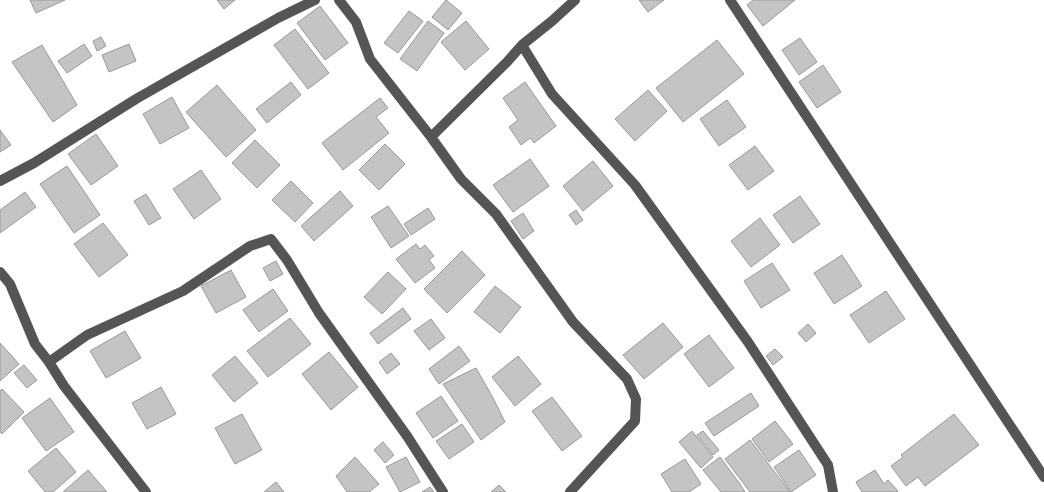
<svg xmlns="http://www.w3.org/2000/svg" width="1044" height="492" font-family="'PT Sans Narrow',sans-serif">
<style>
.building{fill:#c4c4c4;stroke:#999}
.lines{fill:none;stroke-linecap:round;stroke-linejoin:round}
.minor{stroke:#555;stroke-width:10}
</style>
<rect width="100%" height="100%" fill="#fff"/>
<!-- building -->
<path class="building" d="M 30,0 L 65,0 L 36,13 Z
M 217,0 L 235,0 L 224,9 Z
M 446,0 L 462,13 L 448,30 L 432,17 Z
M 639,0 L 664,0 L 648,12 Z
M 753,0 L 795,0 L 763,26 L 747,5 Z
M 320,6 L 348,43 L 325,60 L 297,23 Z
M 409,11 L 423,21 L 398,53 L 384,43 Z
M 428,21 L 444,33 L 417,71 L 400,59 Z
M 466,21 L 489,49 L 465,70 L 441,42 Z
M 295,29 L 329,73 L 308,89 L 274,45 Z
M 101,37 L 106,46 L 97,51 L 93,41 Z
M 800,38 L 817,62 L 799,75 L 782,50 Z
M 717,40 L 744,74 L 683,122 L 656,88 Z
M 84,44 L 92,56 L 67,73 L 58,61 Z
M 129,44 L 136,61 L 109,72 L 102,55 Z
M 42,45 L 77,105 L 53,122 L 12,62 Z
M 823,65 L 841,92 L 817,108 L 799,82 Z
M 291,82 L 301,95 L 267,123 L 256,109 Z
M 525,82 L 556,126 L 534,143 L 530,138 L 521,145 L 509,127 L 518,120 L 503,98 Z
M 217,85 L 256,130 L 226,157 L 186,112 Z
M 648,90 L 667,111 L 635,141 L 615,119 Z
M 172,97 L 189,128 L 160,144 L 143,114 Z
M 380,98 L 388,108 L 376,117 L 389,133 L 343,170 L 322,143 Z
M 727,100 L 746,127 L 719,146 L 700,119 Z
M 0,130 L 11,145 L 0,152 Z
M 96,134 L 118,166 L 91,185 L 68,154 Z
M 255,140 L 280,165 L 257,188 L 232,163 Z
M 385,144 L 405,164 L 379,190 L 359,170 Z
M 755,146 L 774,171 L 748,190 L 729,165 Z
M 530,159 L 549,186 L 513,212 L 493,185 Z
M 593,161 L 613,186 L 583,211 L 563,186 Z
M 67,166 L 100,215 L 74,233 L 40,184 Z
M 201,170 L 221,199 L 194,219 L 173,189 Z
M 291,181 L 313,203 L 295,222 L 272,200 Z
M 340,191 L 353,206 L 314,241 L 301,226 Z
M 25,192 L 36,207 L 0,233 L 0,210 Z
M 146,194 L 161,218 L 149,225 L 134,201 Z
M 800,196 L 820,224 L 793,243 L 773,215 Z
M 388,206 L 409,236 L 391,248 L 371,217 Z
M 428,208 L 435,219 L 411,235 L 404,224 Z
M 576,210 L 583,220 L 576,225 L 569,215 Z
M 523,213 L 534,231 L 523,239 L 511,221 Z
M 760,218 L 780,245 L 751,267 L 731,241 Z
M 103,223 L 128,255 L 99,277 L 74,244 Z
M 416,244 L 420,249 L 425,245 L 434,256 L 429,260 L 435,268 L 415,283 L 396,259 Z
M 462,251 L 485,275 L 447,313 L 424,289 Z
M 842,255 L 862,286 L 834,304 L 814,273 Z
M 276,261 L 283,274 L 270,281 L 263,268 Z
M 772,263 L 790,290 L 761,308 L 744,281 Z
M 231,270 L 246,297 L 216,313 L 201,286 Z
M 388,272 L 406,289 L 382,314 L 364,297 Z
M 495,286 L 521,307 L 500,333 L 474,312 Z
M 273,289 L 288,311 L 259,332 L 243,310 Z
M 886,291 L 905,319 L 869,343 L 850,315 Z
M 403,308 L 411,319 L 378,344 L 370,333 Z
M 290,318 L 311,344 L 268,377 L 247,351 Z
M 431,319 L 445,338 L 429,350 L 414,331 Z
M 663,323 L 683,347 L 644,379 L 623,355 Z
M 808,324 L 816,333 L 806,342 L 798,333 Z
M 125,331 L 141,358 L 106,378 L 90,351 Z
M 709,335 L 734,368 L 709,387 L 684,354 Z
M 0,343 L 19,364 L 0,381 Z
M 459,346 L 470,361 L 439,384 L 429,369 Z
M 775,349 L 783,357 L 773,365 L 766,356 Z
M 329,352 L 358,387 L 331,410 L 302,374 Z
M 391,353 L 400,364 L 387,374 L 379,362 Z
M 235,356 L 258,383 L 234,402 L 212,375 Z
M 518,356 L 541,384 L 515,406 L 492,377 Z
M 24,365 L 37,380 L 27,388 L 14,373 Z
M 476,368 L 492,396 L 505,422 L 481,440 L 443,384 Z
M 161,387 L 176,414 L 147,429 L 132,403 Z
M 2,389 L 24,412 L 2,434 L 0,432 L 0,391 Z
M 751,393 L 759,406 L 714,436 L 705,423 Z
M 441,396 L 458,421 L 433,438 L 416,413 Z
M 552,397 L 582,436 L 562,451 L 532,411 Z
M 50,398 L 74,432 L 46,451 L 22,418 Z
M 242,414 L 262,450 L 235,464 L 215,428 Z
M 954,414 L 979,445 L 925,486 L 918,477 L 906,486 L 891,466 L 903,457 L 901,455 Z
M 775,421 L 793,444 L 769,462 L 752,439 Z
M 462,424 L 474,442 L 449,459 L 436,441 Z
M 692,431 L 713,457 L 701,468 L 679,442 Z
M 703,431 L 719,450 L 713,455 L 697,435 Z
M 750,440 L 790,492 L 750,492 L 725,459 Z
M 383,442 L 394,455 L 385,463 L 374,450 Z
M 56,448 L 76,472 L 53,492 L 45,492 L 28,471 Z
M 799,450 L 816,475 L 791,492 L 774,467 Z
M 355,457 L 379,484 L 369,492 L 347,492 L 336,476 Z
M 406,457 L 420,482 L 400,492 L 386,467 Z
M 720,457 L 740,484 L 745,492 L 721,492 L 703,470 Z
M 685,459 L 701,484 L 689,492 L 672,492 L 661,474 Z
M 88,470 L 107,492 L 63,492 Z
M 875,470 L 884,484 L 888,480 L 898,491 L 897,492 L 862,492 L 856,482 Z
M 276,482 L 284,492 L 264,492 Z
M 499,485 L 506,492 L 491,492 Z
M 430,487 L 434,492 L 422,492 Z"/>
<g class="lines">
<!-- minor -->
<path class="minor" d="M 339,0 L 356,22 L 370,59 L 431,137 L 461,179 L 496,214 L 573,322 L 627,379 L 636,399 L 635,421 L 570,492
M 730,0 L 1044,477
M 522,45 L 552,94 L 635,185 L 748,342 L 828,465 L 833,492
M 431,137 L 507,62 L 522,45 L 552,21 L 575,0
M 0,181 L 34,163 L 136,99 L 278,18 L 315,0
M 0,272 L 10,284 L 35,344 L 49,362 L 64,386 L 146,492
M 49,362 L 87,335 L 183,291 L 250,246 L 271,239 L 287,260 L 319,313 L 407,436 L 443,492"/>
</g>
</svg>
